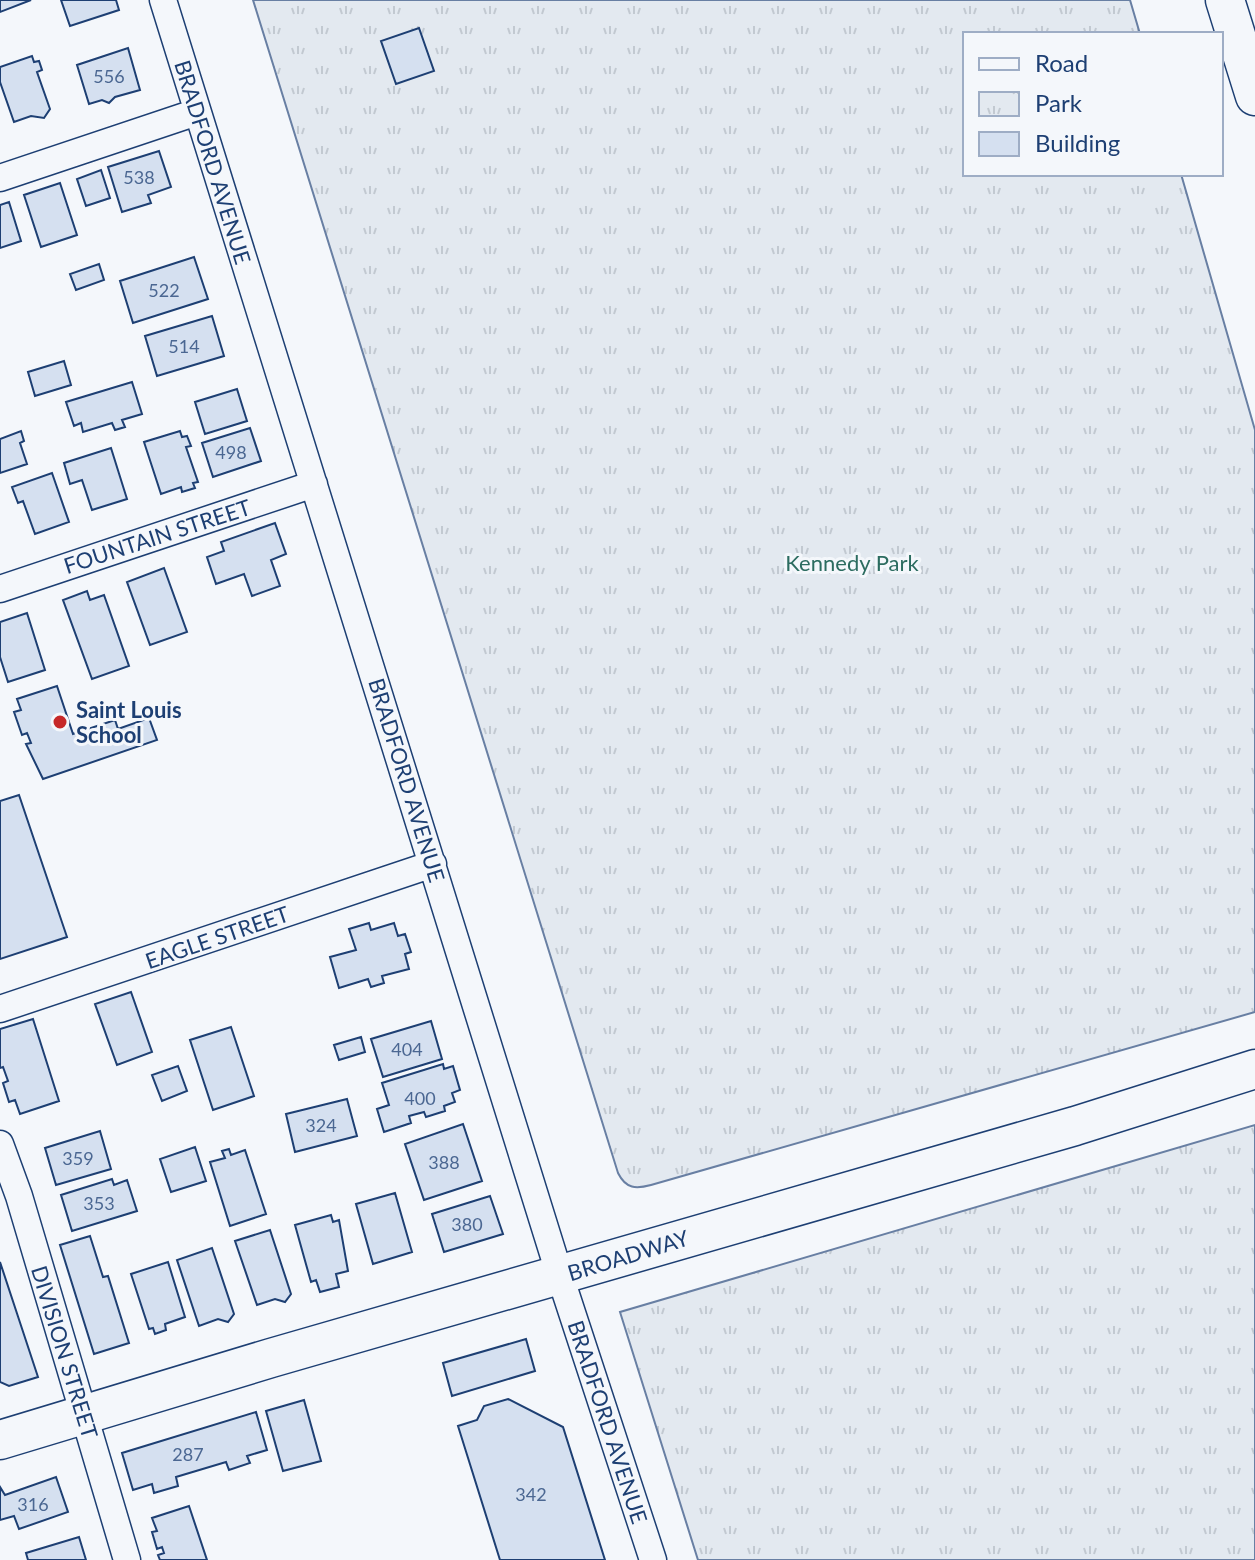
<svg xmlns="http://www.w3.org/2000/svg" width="1255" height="1560" font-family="Lato,sans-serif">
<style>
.park{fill:url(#park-tufts);stroke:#687fa3;stroke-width:2}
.building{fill:#d5e0f0;stroke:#1d3f73;stroke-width:2}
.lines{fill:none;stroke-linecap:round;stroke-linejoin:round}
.street-casing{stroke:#1d3f73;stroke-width:29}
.secondary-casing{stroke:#1d3f73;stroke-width:41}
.street{stroke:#f4f7fb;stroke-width:26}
.secondary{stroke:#f4f7fb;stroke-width:38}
.poi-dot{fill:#c62828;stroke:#f4f7fb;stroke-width:3}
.labels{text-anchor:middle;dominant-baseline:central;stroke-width:6;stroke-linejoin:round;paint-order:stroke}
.number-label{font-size:18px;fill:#4b6792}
.street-label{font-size:22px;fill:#1d3f73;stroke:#f4f7fb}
.park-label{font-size:22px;fill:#2c6c60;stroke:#f4f7fb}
.poi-label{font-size:22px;font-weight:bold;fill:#1d3f73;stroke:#f4f7fb;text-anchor:start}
</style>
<defs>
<pattern id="park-tufts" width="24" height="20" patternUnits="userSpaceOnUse" patternTransform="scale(2)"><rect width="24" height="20" fill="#e3e9f0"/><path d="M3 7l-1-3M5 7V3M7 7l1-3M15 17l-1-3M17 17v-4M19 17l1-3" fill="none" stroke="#c2c9d1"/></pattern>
</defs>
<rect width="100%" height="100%" fill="#f4f7fb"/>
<!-- park -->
<path class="park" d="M 253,0 L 1130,0 L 1140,34 L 965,34 L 965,174 L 1181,174 L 1255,430 L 1255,1012 L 651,1185 C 636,1189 626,1189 618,1173 Z
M 1255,1125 L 1255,1560 L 698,1560 L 620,1312 Z"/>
<!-- building -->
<path class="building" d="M 0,0 L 31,0 L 0,12 Z
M 61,0 L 116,0 L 119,10 L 70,26 Z
M 419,28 L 434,71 L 396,84 L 381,41 Z
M 128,48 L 140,90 L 115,97 L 109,103 L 102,100 L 89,104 L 77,65 Z
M 32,56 L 34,62 L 39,61 L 42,70 L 37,72 L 50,109 L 44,118 L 31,116 L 14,122 L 0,82 L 0,67 Z
M 159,151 L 171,187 L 148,195 L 151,203 L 122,212 L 108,167 Z
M 101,170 L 110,198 L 86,206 L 77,179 Z
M 60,183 L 77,235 L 41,247 L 24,195 Z
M 9,202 L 21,241 L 0,248 L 0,205 Z
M 194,257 L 208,299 L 133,323 L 120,281 Z
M 99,264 L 104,280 L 76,290 L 70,274 Z
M 212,316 L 224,356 L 157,376 L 145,336 Z
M 64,361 L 71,385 L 35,396 L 28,372 Z
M 132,382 L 142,414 L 122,420 L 125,427 L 115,430 L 112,423 L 83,432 L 81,423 L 74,426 L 66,402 Z
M 237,389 L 247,421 L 205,434 L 195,402 Z
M 250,428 L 261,461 L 213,477 L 202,443 Z
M 21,431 L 24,441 L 20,443 L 27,464 L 0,473 L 0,439 Z
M 180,431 L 182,437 L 187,436 L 191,446 L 186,447 L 198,482 L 193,483 L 195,488 L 182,492 L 181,487 L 161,494 L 144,442 Z
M 111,448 L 127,499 L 92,510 L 82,480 L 70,484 L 64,463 Z
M 52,473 L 69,522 L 35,534 L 23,501 L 18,503 L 12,487 Z
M 275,523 L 286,554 L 271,560 L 280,586 L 252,596 L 244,574 L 216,584 L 207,557 L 224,551 L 221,542 Z
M 164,568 L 187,632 L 150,645 L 127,582 Z
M 87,591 L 90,600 L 104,595 L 129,666 L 92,679 L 63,600 Z
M 27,613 L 45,670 L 8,682 L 0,657 L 0,622 Z
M 57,686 L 73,734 L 115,720 L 118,729 L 149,718 L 157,740 L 43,779 L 26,744 L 31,743 L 27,733 L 22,735 L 14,712 L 21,710 L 17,699 Z
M 19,795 L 67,937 L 0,959 L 0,801 Z
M 369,923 L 371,930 L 394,923 L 398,936 L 405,934 L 411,952 L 405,954 L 409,969 L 382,976 L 384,983 L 371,987 L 368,979 L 339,988 L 330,957 L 356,950 L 349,929 Z
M 131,992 L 152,1052 L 117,1065 L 95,1004 Z
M 33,1019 L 59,1101 L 20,1114 L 15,1100 L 9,1102 L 3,1083 L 8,1081 L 3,1067 L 0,1068 L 0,1029 Z
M 431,1021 L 442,1059 L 383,1077 L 371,1039 Z
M 231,1027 L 254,1096 L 213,1110 L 190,1040 Z
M 361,1037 L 365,1052 L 339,1060 L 334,1045 Z
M 443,1064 L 444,1069 L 453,1066 L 460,1090 L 452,1093 L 455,1102 L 444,1106 L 445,1111 L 426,1117 L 424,1112 L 409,1116 L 411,1123 L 384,1132 L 377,1109 L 389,1105 L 382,1083 Z
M 178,1066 L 187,1091 L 162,1101 L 152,1075 Z
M 347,1099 L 357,1136 L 295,1152 L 286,1114 Z
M 463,1124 L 482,1181 L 424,1200 L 405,1144 Z
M 100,1131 L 111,1169 L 56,1185 L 45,1148 Z
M 195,1147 L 206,1181 L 171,1192 L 160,1159 Z
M 229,1149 L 231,1155 L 245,1150 L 266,1214 L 230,1226 L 210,1162 L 225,1158 L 222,1151 Z
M 112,1179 L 114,1185 L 127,1180 L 137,1211 L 72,1231 L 61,1195 Z
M 395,1193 L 412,1252 L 373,1264 L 356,1204 Z
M 490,1196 L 503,1234 L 444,1252 L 432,1214 Z
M 331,1215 L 333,1222 L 339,1220 L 348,1271 L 336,1274 L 339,1287 L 320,1292 L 316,1280 L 311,1282 L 295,1225 Z
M 270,1230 L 291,1294 L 285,1302 L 275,1299 L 257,1305 L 235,1241 Z
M 90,1236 L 103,1277 L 108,1276 L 129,1343 L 94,1354 L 60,1245 Z
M 212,1248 L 234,1314 L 228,1322 L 218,1319 L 199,1326 L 177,1260 Z
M 0,1262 L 38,1377 L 9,1386 L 0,1382 Z
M 168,1262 L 185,1317 L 165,1324 L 166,1330 L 155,1334 L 153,1328 L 149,1329 L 131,1274 Z
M 526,1339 L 535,1371 L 452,1396 L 443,1363 Z
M 508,1399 L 563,1427 L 605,1560 L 500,1560 L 458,1426 L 477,1420 L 484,1406 Z
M 304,1400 L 321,1461 L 283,1471 L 266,1411 Z
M 256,1412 L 267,1450 L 247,1456 L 250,1463 L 229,1470 L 226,1462 L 176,1477 L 178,1486 L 154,1493 L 152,1484 L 133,1490 L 122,1453 Z
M 56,1477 L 68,1512 L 19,1529 L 14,1516 L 0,1520 L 0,1487 L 5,1495 Z
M 189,1506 L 207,1560 L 160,1560 L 158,1555 L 164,1553 L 162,1547 L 157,1549 L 152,1532 L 157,1531 L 152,1518 Z
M 79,1537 L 86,1560 L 28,1560 L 26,1553 Z"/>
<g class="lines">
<!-- street casing -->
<g class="street-casing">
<path id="street" d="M 163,0 L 560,1276 L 653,1560
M 0,178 L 197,112
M 0,589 L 314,484
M 0,1009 L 433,864
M 0,1144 L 19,1196 L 127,1560"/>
</g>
<!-- secondary casing -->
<g class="secondary-casing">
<path id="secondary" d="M 1225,0 L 1255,96
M 0,1440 L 271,1358 L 1075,1126 L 1255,1069"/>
</g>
<!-- street -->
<use href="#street" class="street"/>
<!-- secondary -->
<use href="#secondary" class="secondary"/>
</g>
<!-- markers -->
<circle class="poi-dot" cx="60" cy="722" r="8"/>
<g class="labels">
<!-- number labels -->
<g class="number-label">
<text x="109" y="76">556</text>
<text x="139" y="177">538</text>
<text x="164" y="290">522</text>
<text x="184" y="346">514</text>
<text x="231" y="452">498</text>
<text x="407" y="1049">404</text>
<text x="420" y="1098">400</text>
<text x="321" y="1125">324</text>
<text x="78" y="1158">359</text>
<text x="444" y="1162">388</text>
<text x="99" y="1203">353</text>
<text x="467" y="1224">380</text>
<text x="188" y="1454">287</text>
<text x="531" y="1494">342</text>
<text x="33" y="1504">316</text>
</g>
<!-- street labels -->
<g class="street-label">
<text transform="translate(213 162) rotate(73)">BRADFORD AVENUE</text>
<text transform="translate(157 536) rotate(-18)">FOUNTAIN STREET</text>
<text transform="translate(407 780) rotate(73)">BRADFORD AVENUE</text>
<text transform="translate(217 937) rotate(-19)">EAGLE STREET</text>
<text transform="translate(628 1255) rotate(-17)">BROADWAY</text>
<text transform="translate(65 1352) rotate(73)">DIVISION STREET</text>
<text transform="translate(608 1422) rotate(72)">BRADFORD AVENUE</text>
</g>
<!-- park labels -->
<g class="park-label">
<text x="852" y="562">Kennedy Park</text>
</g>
<!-- poi labels -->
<g class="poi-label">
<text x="76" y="709">Saint Louis<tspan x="76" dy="25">School</tspan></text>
</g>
</g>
<!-- legend -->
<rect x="963" y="32" width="260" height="144" fill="#f4f7fb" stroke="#9eadc5" stroke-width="2"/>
<rect x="979" y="58" width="40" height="12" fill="#f4f7fb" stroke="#9eadc5" stroke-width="2"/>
<text x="1035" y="72" font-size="24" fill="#1d3f73">Road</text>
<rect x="979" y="92" width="40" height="24" fill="url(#park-tufts)" stroke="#9eadc5" stroke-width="2"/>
<text x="1035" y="112" font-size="24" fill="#1d3f73">Park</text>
<rect x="979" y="132" width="40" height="24" fill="#d5e0f0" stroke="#9eadc5" stroke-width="2"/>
<text x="1035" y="152" font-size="24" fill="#1d3f73">Building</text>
</svg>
